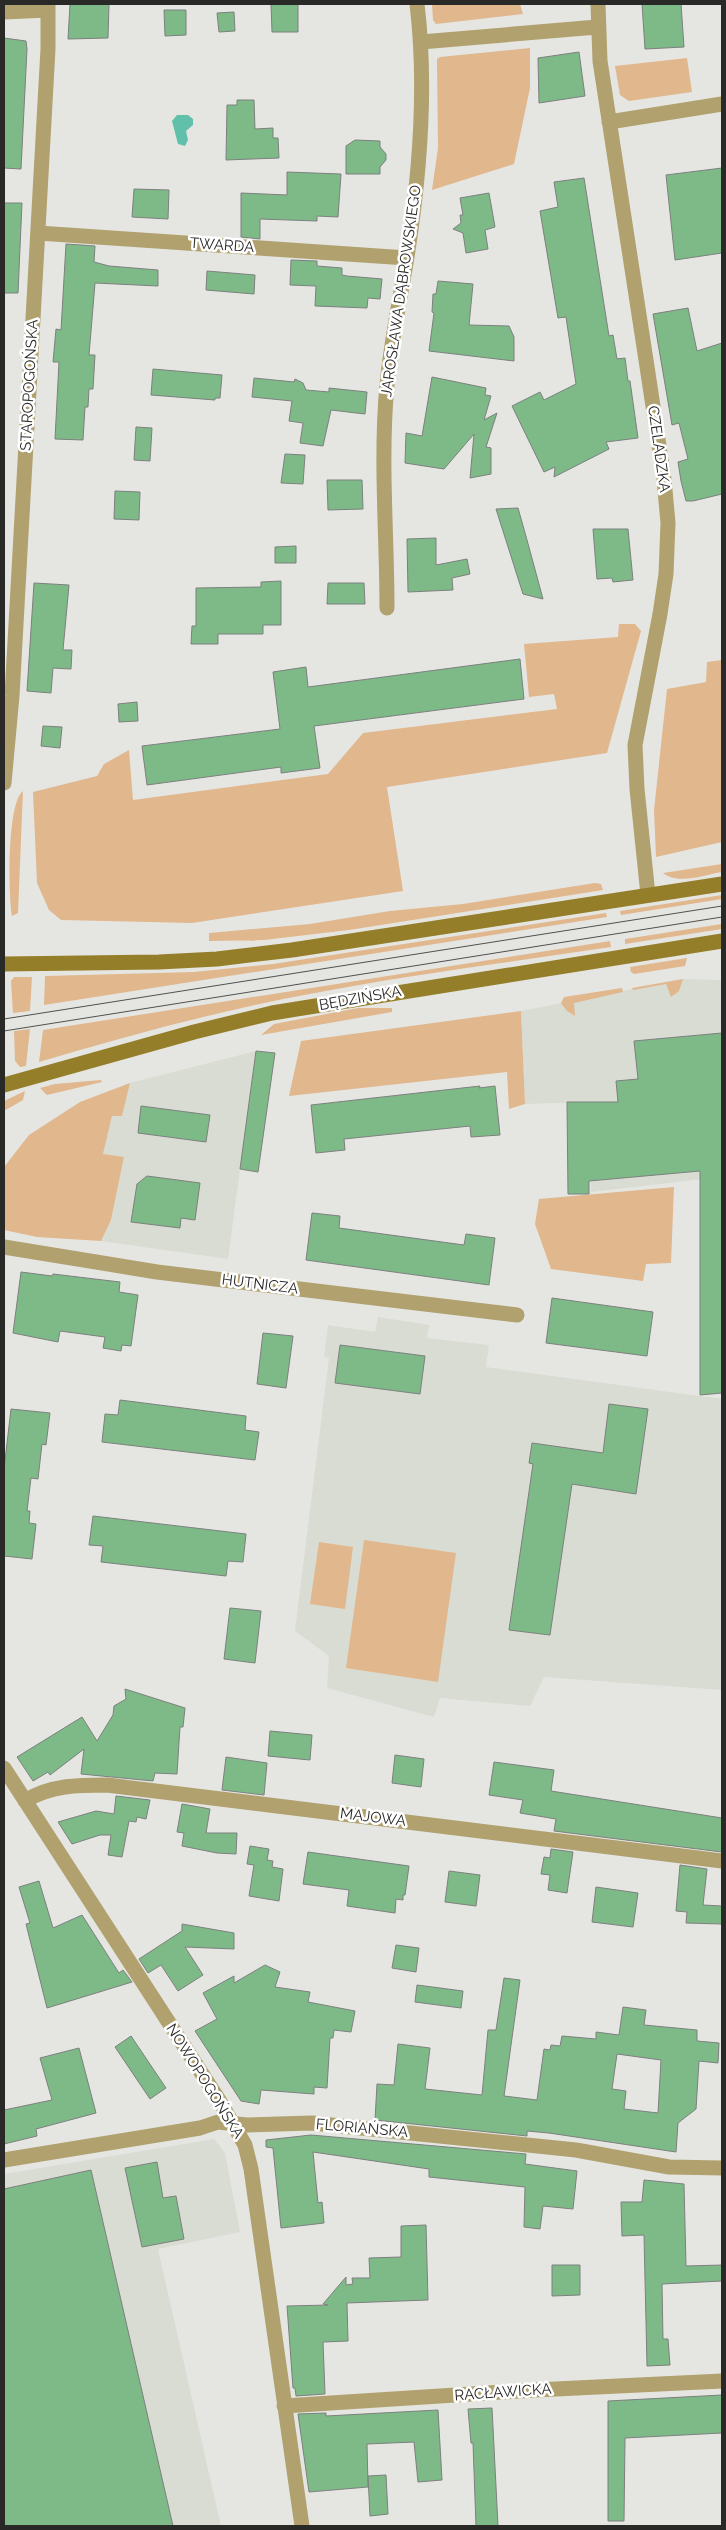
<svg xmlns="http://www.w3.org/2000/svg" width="726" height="2530" font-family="Raleway,sans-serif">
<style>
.built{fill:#d9dcd2}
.green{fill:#e1b78e}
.water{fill:#61c0aa}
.building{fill:#7dba88;stroke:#7d807e;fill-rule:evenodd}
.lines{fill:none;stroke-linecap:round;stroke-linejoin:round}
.street{stroke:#b0a16e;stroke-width:15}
.secondary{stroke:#957e29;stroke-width:15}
.tram{stroke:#50514e;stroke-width:1}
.labels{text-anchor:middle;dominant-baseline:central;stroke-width:5;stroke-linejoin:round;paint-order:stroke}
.street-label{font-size:15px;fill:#292a28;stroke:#fff}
</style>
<rect width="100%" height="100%" fill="#e5e6e2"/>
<!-- built -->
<path class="built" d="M 683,979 L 722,980 L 719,1097 L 720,1177 L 591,1192 L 590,1102 L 525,1104 L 521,1011 Z
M 256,1051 L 228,1259 L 101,1241 L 111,1220 L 124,1158 L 103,1154 L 112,1116 L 122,1116 L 130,1083 Z
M 378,1317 L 429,1325 L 427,1338 L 489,1345 L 486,1367 L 722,1399 L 722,1690 L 544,1677 L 530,1706 L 440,1698 L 434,1717 L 327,1688 L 329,1656 L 295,1631 L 329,1358 L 324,1357 L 328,1325 L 375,1332 Z
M 214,2139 L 225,2153 L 240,2232 L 158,2249 L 221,2526 L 4,2526 L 4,2174 Z"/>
<!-- green -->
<path class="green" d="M 432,4 L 520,4 L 523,14 L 436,24 L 433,20 Z
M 530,48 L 530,88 L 514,164 L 432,190 L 438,148 L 437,59 L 440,57 Z
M 687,58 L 692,92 L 629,101 L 620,95 L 615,66 Z
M 619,624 L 635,624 L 641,631 L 607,753 L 387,787 L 403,891 L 192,923 L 61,920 L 49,910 L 37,883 L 33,792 L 97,776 L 104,764 L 129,750 L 133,800 L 328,774 L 363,733 L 557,709 L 554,694 L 529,697 L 524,644 L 618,637 Z
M 722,660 L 722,842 L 656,857 L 654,810 L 667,689 L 706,682 L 707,662 Z
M 23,791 L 18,913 L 12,916 C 8,896 7,802 23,791 Z
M 722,864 L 722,872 C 705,875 678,885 663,873 Z
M 595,883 L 601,884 L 603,890 L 349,930 L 264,940 L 209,941 L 209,933 L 310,924 L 390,911 L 463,904 Z
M 722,895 L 722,899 L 621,915 L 620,911 Z
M 606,913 L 607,917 L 44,1005 L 45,976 L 194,972 L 273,964 Z
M 722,924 L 722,929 L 625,944 L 625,939 Z
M 610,941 L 611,947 C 512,962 413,974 315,993 C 222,1010 130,1035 39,1062 L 43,1030 Z
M 687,958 L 685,966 L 634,974 L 631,972 L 630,967 Z
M 14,977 L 32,977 L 30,1011 L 13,1013 L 11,981 Z
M 683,979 L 679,991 L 671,997 L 666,984 L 633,990 L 632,988 Z
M 622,988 L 623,992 L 574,1003 L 575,1016 L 567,1011 L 561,1003 L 564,997 Z
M 358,1008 L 392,1008 L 392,1012 L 261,1035 L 274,1024 Z
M 521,1011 L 525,1104 L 509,1109 L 507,1072 L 289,1096 L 301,1041 Z
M 30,1029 L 26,1066 L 20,1067 L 15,1061 L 14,1031 Z
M 101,1080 L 102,1082 L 47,1095 L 40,1088 L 55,1084 Z
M 130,1083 L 122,1116 L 112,1116 L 103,1154 L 124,1157 L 111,1220 L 101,1241 L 37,1237 L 4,1230 L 4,1167 L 29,1135 L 80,1102 Z
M 25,1091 L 23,1100 L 4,1111 L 4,1101 Z
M 674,1187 L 671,1263 L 646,1264 L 643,1281 L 551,1269 L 535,1224 L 539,1199 Z
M 364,1540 L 456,1553 L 438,1682 L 346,1668 Z
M 319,1542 L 353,1547 L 345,1609 L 310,1604 Z"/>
<!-- water -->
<path class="water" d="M 177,115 L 188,115 L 193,119 L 193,125 L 186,131 L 188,140 L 185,146 L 178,144 L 172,121 Z"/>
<!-- building -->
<path class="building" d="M 70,4 L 109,4 L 108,38 L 68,39 Z
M 271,4 L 298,4 L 298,32 L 272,32 Z
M 642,4 L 681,4 L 684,47 L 645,49 Z
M 164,10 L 186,10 L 186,35 L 165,36 Z
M 234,12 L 235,31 L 219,32 L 217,13 Z
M 4,38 L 26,41 L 27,49 L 21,169 L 4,168 Z
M 579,52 L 585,96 L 539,103 L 538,58 Z
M 237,100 L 254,100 L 255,129 L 273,128 L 273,138 L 278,138 L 279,158 L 226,160 L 227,105 L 237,105 Z
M 355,140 L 380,141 L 380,147 L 386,154 L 386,160 L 380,167 L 380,174 L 346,174 L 346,146 Z
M 722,168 L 722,253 L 675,260 L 666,175 Z
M 287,172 L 341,174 L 338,217 L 317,216 L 317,221 L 260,219 L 260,239 L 241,237 L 241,193 L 287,195 Z
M 584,178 L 609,336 L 613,335 L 617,359 L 625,358 L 628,381 L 630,381 L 638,438 L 606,442 L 609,449 L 554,477 L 555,467 L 544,472 L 512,406 L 540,392 L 544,400 L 576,384 L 566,317 L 558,318 L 540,211 L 558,207 L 554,182 Z
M 134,189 L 169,190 L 168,219 L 132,217 Z
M 489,193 L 495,227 L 485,230 L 488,249 L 466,253 L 463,233 L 453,229 L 461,223 L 460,215 L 463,215 L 460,198 Z
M 4,203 L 22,203 L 18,293 L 4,293 Z
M 66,244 L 95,246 L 94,262 L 109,266 L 158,270 L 158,286 L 95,283 L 89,355 L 95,355 L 93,389 L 89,389 L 88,407 L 85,407 L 83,440 L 55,439 L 59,362 L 53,362 L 56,329 L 61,330 Z
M 291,260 L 317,261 L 317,266 L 342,268 L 342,275 L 347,276 L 382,279 L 380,299 L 368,298 L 367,308 L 315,306 L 316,286 L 290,285 Z
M 207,271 L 255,275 L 254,294 L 206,290 Z
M 438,281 L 473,284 L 469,325 L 509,326 L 514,337 L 514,361 L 429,351 L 434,313 L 432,312 L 433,294 L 436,294 Z
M 688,308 L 697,351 L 722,343 L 722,494 L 693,501 L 686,501 L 681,481 L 678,462 L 688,459 L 679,423 L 672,425 L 653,314 Z
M 153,369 L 222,375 L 220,398 L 215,398 L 215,400 L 151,395 Z
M 432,377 L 486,388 L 485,395 L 491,396 L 484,420 L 497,413 L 486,447 L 491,448 L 491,474 L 470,478 L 474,434 L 444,469 L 405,463 L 406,433 L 422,436 Z
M 254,378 L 294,382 L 295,379 L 303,383 L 306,390 L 329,392 L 329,388 L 367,392 L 365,414 L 331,410 L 323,446 L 300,443 L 303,423 L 289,421 L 292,401 L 252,397 Z
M 136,427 L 152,428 L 150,461 L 134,460 Z
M 285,454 L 305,455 L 303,484 L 281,483 Z
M 327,480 L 362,480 L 363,509 L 328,510 Z
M 115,491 L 140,492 L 139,520 L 114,519 Z
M 518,508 L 527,540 L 543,599 L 523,594 L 496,509 Z
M 593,529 L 628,529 L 633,580 L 613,582 L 612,578 L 597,579 Z
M 436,538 L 436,565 L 467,559 L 470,574 L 452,578 L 453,590 L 408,592 L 407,539 Z
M 296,546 L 296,563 L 275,563 L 275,547 Z
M 281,581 L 281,625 L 263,625 L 263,634 L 218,634 L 218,644 L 191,644 L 192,626 L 196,626 L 196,588 L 261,587 L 261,582 Z
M 34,583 L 69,585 L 63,650 L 72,650 L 71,669 L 53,668 L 51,693 L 27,691 Z
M 328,583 L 364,583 L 365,604 L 327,604 Z
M 520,659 L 524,699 L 314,726 L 320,768 L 281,773 L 281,767 L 147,785 L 142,746 L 280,729 L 273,672 L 306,667 L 308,687 Z
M 137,702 L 138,721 L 119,722 L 118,704 Z
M 43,726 L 62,727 L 60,748 L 41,746 Z
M 722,1033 L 722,1393 L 700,1395 L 700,1171 L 589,1181 L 589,1194 L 568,1194 L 567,1102 L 618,1102 L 616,1081 L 638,1079 L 634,1041 Z
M 256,1051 L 275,1053 L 258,1172 L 240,1169 Z
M 480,1086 L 479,1088 L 495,1086 L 500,1135 L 471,1137 L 470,1126 L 344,1139 L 345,1150 L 316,1153 L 311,1105 Z
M 141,1106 L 210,1115 L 206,1142 L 138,1133 Z
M 147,1176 L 200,1183 L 195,1220 L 181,1218 L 180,1228 L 131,1222 L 137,1184 Z
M 312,1213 L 340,1216 L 339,1228 L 464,1245 L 466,1234 L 495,1238 L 489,1285 L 306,1260 Z
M 21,1272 L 52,1276 L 53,1274 L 120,1282 L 119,1292 L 138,1295 L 131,1346 L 122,1345 L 121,1351 L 103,1348 L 105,1337 L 60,1331 L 58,1342 L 13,1333 Z
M 552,1298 L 653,1312 L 647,1356 L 546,1343 Z
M 263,1333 L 293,1336 L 286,1388 L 257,1384 Z
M 340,1345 L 425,1356 L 420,1394 L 335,1383 Z
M 120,1400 L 246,1416 L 245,1430 L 259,1432 L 255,1460 L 102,1442 L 105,1414 L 118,1415 Z
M 609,1404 L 648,1409 L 636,1494 L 572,1484 L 550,1635 L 509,1630 L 533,1464 L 529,1463 L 532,1443 L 603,1453 Z
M 11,1409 L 50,1413 L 46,1445 L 42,1444 L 38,1479 L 31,1478 L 27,1511 L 30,1511 L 29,1523 L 36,1524 L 32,1559 L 4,1556 L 4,1469 Z
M 93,1516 L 246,1534 L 243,1562 L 228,1561 L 226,1576 L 101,1562 L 103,1546 L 89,1545 Z
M 230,1608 L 261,1611 L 255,1663 L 224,1659 Z
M 125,1689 L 185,1708 L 183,1727 L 180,1727 L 177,1774 L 155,1773 L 153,1781 L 81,1774 L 84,1749 L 50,1775 L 48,1772 L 33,1781 L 17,1757 L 82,1717 L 97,1741 L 113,1715 L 114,1706 L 126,1699 Z
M 270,1731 L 312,1735 L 310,1760 L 268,1756 Z
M 395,1755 L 424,1759 L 421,1787 L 392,1783 Z
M 226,1757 L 267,1763 L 264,1795 L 222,1790 Z
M 494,1762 L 554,1770 L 551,1791 L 722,1818 L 722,1852 L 554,1831 L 556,1819 L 520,1813 L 523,1800 L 489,1795 Z
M 116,1796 L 150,1800 L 146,1819 L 137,1817 L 136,1822 L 129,1821 L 122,1857 L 108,1855 L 111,1835 L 100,1835 L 72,1844 L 58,1822 L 96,1811 L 114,1814 Z
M 182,1804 L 210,1809 L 206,1833 L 237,1833 L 236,1854 L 217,1853 L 182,1846 L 184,1833 L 177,1832 Z
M 250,1846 L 269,1849 L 267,1860 L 273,1861 L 272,1867 L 283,1869 L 279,1901 L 249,1896 L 254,1865 L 247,1864 Z
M 551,1849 L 573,1852 L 567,1893 L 548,1890 L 550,1875 L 541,1874 L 544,1857 L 550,1858 Z
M 308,1852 L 409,1866 L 405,1895 L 403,1895 L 403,1900 L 396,1899 L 395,1913 L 347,1906 L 349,1890 L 303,1884 Z
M 680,1865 L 707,1869 L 703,1905 L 722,1906 L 722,1924 L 686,1923 L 687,1912 L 676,1911 Z
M 449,1871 L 480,1875 L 476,1906 L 445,1902 Z
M 39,1881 L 53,1928 L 82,1915 L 119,1973 L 123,1970 L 132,1982 L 47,2008 L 26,1924 L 30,1923 L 19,1887 Z
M 596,1887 L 638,1893 L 633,1927 L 592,1922 Z
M 182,1924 L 234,1933 L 234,1949 L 185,1947 L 203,1975 L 178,1991 L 161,1965 L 148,1973 L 139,1959 L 182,1931 Z
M 396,1945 L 419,1948 L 416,1972 L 392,1968 Z
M 265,1965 L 280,1972 L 275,1987 L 310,1992 L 308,2002 L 355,2011 L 351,2032 L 334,2030 L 333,2038 L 330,2038 L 327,2088 L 314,2087 L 314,2094 L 261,2090 L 259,2104 L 241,2101 L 195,2031 L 217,2019 L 203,1993 L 234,1976 L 234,1983 Z
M 504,1978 L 520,1980 L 504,2096 L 537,2100 L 544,2049 L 550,2050 L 551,2045 L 560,2046 L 562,2036 L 596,2039 L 596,2032 L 619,2035 L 623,2007 L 646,2010 L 644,2025 L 697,2030 L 697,2041 L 719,2043 L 718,2063 L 699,2061 L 696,2109 L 678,2123 L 676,2152 L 549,2133 L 527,2131 L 527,2136 L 375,2120 L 377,2084 L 394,2085 L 398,2044 L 430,2048 L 425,2089 L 482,2095 L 488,2030 L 496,2030 ZM 617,2054 L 661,2060 L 658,2113 L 624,2109 L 626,2091 L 612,2089 Z
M 417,1985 L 463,1991 L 461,2008 L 415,2002 Z
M 131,2036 L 166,2088 L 150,2099 L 115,2047 Z
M 79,2048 L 96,2113 L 36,2129 L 37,2136 L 4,2144 L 4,2110 L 52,2100 L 40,2058 Z
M 311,2135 L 526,2154 L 525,2164 L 577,2171 L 573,2209 L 543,2206 L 540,2229 L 524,2227 L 525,2187 L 429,2177 L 429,2169 L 313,2152 L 318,2203 L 322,2202 L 324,2223 L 281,2228 L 273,2148 L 266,2147 L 266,2140 Z
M 157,2162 L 163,2198 L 176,2196 L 184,2239 L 142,2247 L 125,2168 Z
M 91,2170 L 173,2526 L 4,2526 L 4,2189 Z
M 644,2180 L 684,2184 L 686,2266 L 722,2265 L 722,2281 L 662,2284 L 663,2339 L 668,2339 L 670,2365 L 647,2366 L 644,2235 L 622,2236 L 621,2202 L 642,2202 Z
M 426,2225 L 428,2300 L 347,2303 L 348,2341 L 323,2342 L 325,2394 L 296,2396 L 295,2388 L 293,2388 L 287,2306 L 328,2305 L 323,2304 L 346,2277 L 346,2285 L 353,2284 L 352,2278 L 370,2278 L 369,2258 L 401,2257 L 401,2226 Z
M 552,2265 L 580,2265 L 580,2295 L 552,2296 Z
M 722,2395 L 722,2433 L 625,2438 L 624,2521 L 608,2521 L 608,2401 Z
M 492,2408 L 498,2526 L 476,2526 L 473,2443 L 471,2443 L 468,2409 Z
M 438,2410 L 442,2480 L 418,2482 L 414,2442 L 367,2444 L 368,2487 L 309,2492 L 298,2414 L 326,2413 L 326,2416 Z
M 386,2475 L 388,2514 L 370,2516 L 368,2476 Z"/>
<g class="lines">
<!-- street -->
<path class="street" d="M 598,4 L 600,61 L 646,360 L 664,479 L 668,523 L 666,574 L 660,614 L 635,745 L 637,789 L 648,895
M 4,12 L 48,10
M 421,42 L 597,27
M 609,122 L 722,104
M 38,233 L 407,258
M 387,608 C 387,534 380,459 387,385 C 391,341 400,300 407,257 C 420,174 427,87 417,4
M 4,783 L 12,696 L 48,49 L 48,4
M 4,1247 L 157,1272 L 517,1315
M 4,1768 L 219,2100 L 245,2145 L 251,2169 L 302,2526
M 25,1801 C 50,1785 79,1785 107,1785 L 722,1861
M 4,2160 L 200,2128 L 218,2122 L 247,2125 L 312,2123 L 576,2150 L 669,2167 L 722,2168
M 284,2406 L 535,2390 L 722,2381"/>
<!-- secondary -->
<path class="secondary" d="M 4,964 L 159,962 L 217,959 L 292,950 L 722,884
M 4,1085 L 194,1032 L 272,1013 L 722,941"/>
<!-- tram -->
<path class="tram" d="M 4,1019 L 722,906
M 4,1031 L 722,917"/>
</g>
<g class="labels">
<!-- street labels -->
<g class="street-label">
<text transform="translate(222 245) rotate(4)">TWARDA</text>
<text transform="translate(401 291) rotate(-82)">JAROSŁAWA DĄBROWSKIEGO</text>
<text transform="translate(29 385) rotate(-87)">STAROPOGOŃSKA</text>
<text transform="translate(659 449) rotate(82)">CZELADZKA</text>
<text transform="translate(360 998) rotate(-10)">BĘDZIŃSKA</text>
<text transform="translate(260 1284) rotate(7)">HUTNICZA</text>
<text transform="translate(373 1817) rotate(7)">MAJOWA</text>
<text transform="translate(205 2081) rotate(58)">NOWOPOGOŃSKA</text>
<text transform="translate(362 2128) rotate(5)">FLORIAŃSKA</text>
<text transform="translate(503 2392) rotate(-4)">RACŁAWICKA</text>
</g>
</g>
<!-- border -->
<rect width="726" height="2530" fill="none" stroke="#292a28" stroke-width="10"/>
</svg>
